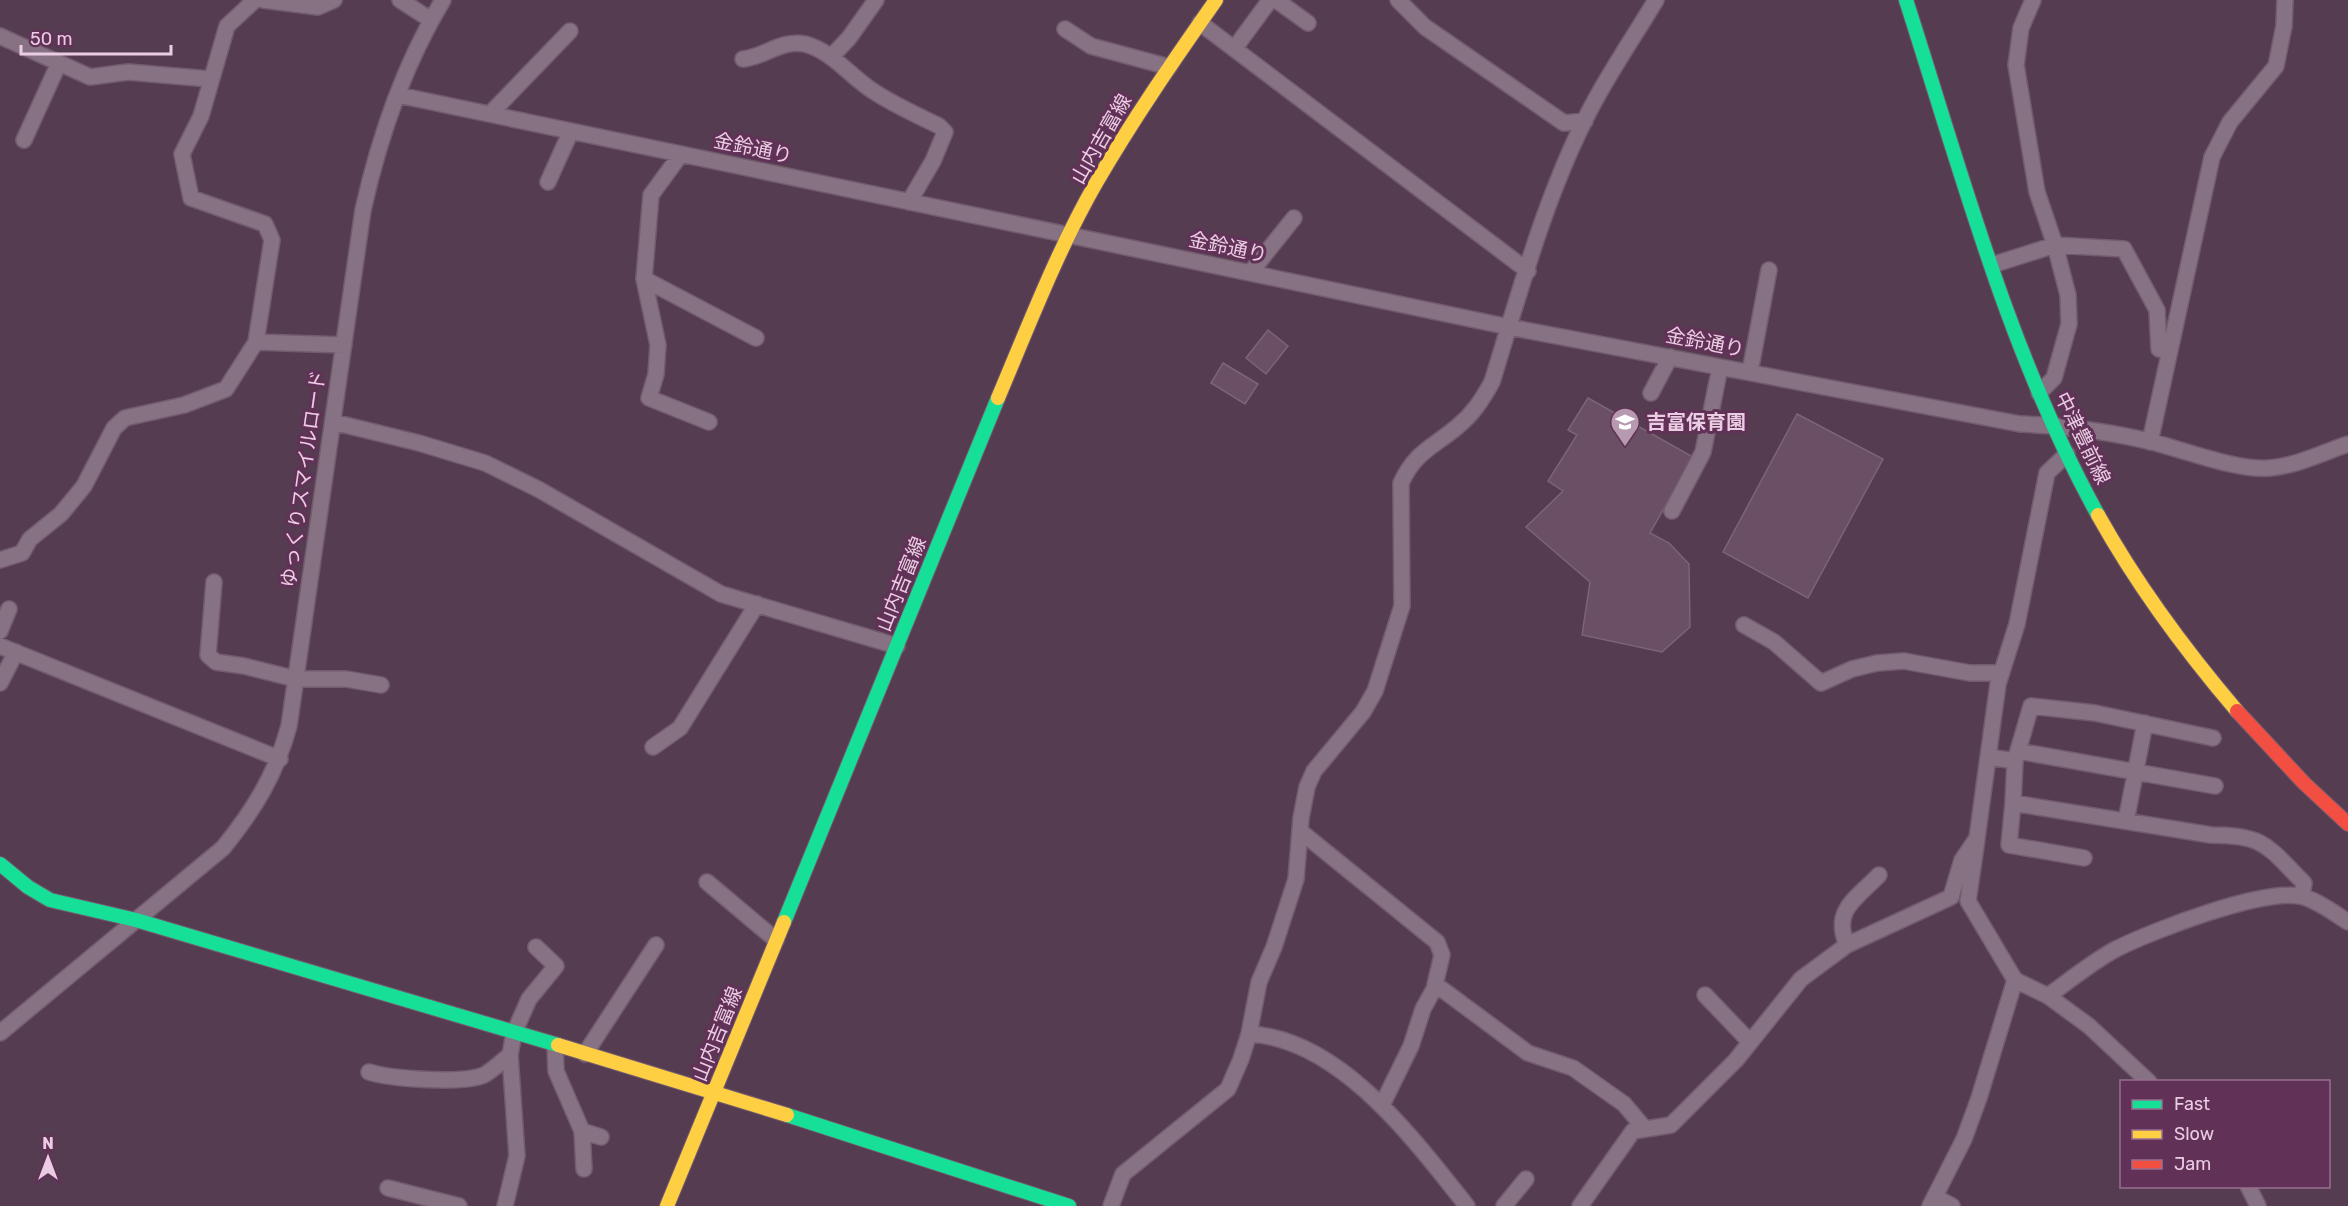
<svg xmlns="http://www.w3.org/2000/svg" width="2348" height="1206" font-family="Rubik,'Noto Sans JP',sans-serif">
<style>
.building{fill:#6a4f65;stroke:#7b6576;stroke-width:1.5}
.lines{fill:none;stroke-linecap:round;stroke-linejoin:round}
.street-casing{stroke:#735b6e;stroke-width:18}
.fast-casing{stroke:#735b6e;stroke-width:16}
.slow-casing{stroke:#735b6e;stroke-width:16}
.jam-casing{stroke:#735b6e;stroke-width:16}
.street{stroke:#867282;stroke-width:15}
.fast{stroke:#16e098;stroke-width:14}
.slow{stroke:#ffcf43;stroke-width:14}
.jam{stroke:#f24e42;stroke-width:14}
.labels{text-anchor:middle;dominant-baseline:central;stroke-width:6;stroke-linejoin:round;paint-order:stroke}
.street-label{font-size:20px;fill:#ebcde3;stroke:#613158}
.poi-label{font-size:20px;font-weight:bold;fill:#ebcde3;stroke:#613158;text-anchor:start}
</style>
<rect width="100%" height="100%" fill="#563c51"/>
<!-- building -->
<path class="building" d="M 1268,330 L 1288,346 L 1266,374 L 1246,358 Z
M 1223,363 L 1258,384 L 1245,404 L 1211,383 Z
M 1588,398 L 1693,457 L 1650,533 L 1669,543 L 1689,564 L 1690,627 L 1662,652 L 1582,635 L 1590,582 L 1526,527 L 1563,491 L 1548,481 L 1577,435 L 1568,430 Z
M 1797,414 L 1883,459 L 1808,598 L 1723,552 Z"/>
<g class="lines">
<!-- street casing -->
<g class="street-casing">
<path id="street" d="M 255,0 L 227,26 L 201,116 L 182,154 L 191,198 L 265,224 L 272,240 L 256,342
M 263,0 L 318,7 L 334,0
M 400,0 L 431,20
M 1276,0 L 1308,23
M 1398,0 L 1425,27 L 1564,123 L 1585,121
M 2033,0 L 2021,28 L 2016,65 L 2037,192 L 2055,245 L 2068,295 L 2069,324 L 2054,378 L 2039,393
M 1200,23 L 1528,271
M 1065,29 L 1091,46 L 1169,67
M 0,36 L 90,77 L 128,72 L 210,79
M 1234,49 L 1270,0
M 831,57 L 849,38 L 876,0
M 743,59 C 764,57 783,39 805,44 C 832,51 851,77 873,91 C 894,105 917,115 939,126 L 945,132 L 933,161 L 909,202
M 398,95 L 1509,327 L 2020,424 C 2065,426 2108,431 2152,442 C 2184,450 2238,471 2269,468 C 2296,466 2322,453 2348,444
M 490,114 L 570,31
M 24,140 L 59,63
M 681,154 L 651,195 L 644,279 L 658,345 L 656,374 L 649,398 L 709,422
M 548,182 L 571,131
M 1992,265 L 2055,245 L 2124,249 L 2157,310 L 2159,349 L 2170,350
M 1250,273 L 1294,218
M 644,279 L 756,338
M 1750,372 L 1769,270
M 1651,393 L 1670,357
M 333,422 L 419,443 L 485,463 L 538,489 L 721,594 L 897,646
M 2150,442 L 2212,157 L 2230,122 L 2276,66 L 2284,26 L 2285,0
M 1672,511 L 1703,452 L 1720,367
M 0,560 L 22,553 L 30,539 L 61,514 L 84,486 L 114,428 L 125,418 L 184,405 L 226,389 L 256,342 L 344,345
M 214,582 L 208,655 L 216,662 L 244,666 L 296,679 L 346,679 L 381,685
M 1744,625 L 1774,642 L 1821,683 L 1852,669 L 1877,663 L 1904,661 L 1970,673 L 2001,673
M 0,631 L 9,609
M 0,646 L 280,759
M 0,683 L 16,652
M 653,747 L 680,728 L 757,604
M 2018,751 L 2215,786
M 1989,757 L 2015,761 L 2013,803 L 2211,835 C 2265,835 2267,846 2304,883 L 2302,896
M 2015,761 L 2031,706 L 2095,713 L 2213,738
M 2013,803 L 2009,845 L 2084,858
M 2126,821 L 2145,723
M 1300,831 L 1437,942 L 1442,955 L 1434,989 L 1423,1009 L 1411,1046 L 1382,1105
M 1977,839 L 1968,901 L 2015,980 L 2048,996 C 2070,980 2092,962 2116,949 C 2152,931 2267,886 2304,897 C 2320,902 2334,913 2348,922
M 707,882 L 776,940
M 1847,945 C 1832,910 1856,899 1879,875
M 1435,984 L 1528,1053 L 1573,1068 L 1624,1104 L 1645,1129
M 1705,995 L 1750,1042
M 2048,996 L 2089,1026 L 2149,1082
M 0,1033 L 223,848 C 254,810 276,774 289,726 L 363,210 C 379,138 405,63 443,0
M 1249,1034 C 1340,1038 1415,1141 1467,1206
M 555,1045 L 556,1071 L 582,1131 L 601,1137
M 585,1054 L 656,945
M 369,1072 C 391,1079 463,1084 484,1075 C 493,1070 502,1061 510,1055
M 582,1131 L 584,1169
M 2248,1186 L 2258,1206
M 388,1188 L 459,1206
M 1935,1197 L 1952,1206
M 505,1206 L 517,1156 L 510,1055 L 514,1033 L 529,999 L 556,966 L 536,947
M 1111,1206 L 1123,1174 L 1228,1089 L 1241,1059 L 1249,1034 L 1259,982 L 1274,947 L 1296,879 L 1301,818 L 1307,787 L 1314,771 L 1363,712 L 1375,691 L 1402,606 L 1401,483 C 1415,452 1433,447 1457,427 C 1473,414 1482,400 1492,382 C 1520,291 1547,190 1592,106 C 1611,70 1635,35 1656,0
M 1504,1206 L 1526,1179
M 1580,1206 L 1633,1131 L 1671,1125 L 1736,1060 L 1801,979 L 1847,945 L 1951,897 L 1962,860 L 1977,838 L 1998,684 L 2017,624 L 2047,473 L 2067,454
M 1930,1206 L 1964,1139 L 1979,1098 L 2015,980"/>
</g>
<!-- fast casing -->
<g class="fast-casing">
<path id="fast" d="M 1906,0 C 1962,174 2009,354 2098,515
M 0,864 L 28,887 L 50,900 L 136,920 L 558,1045
M 784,922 L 998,398
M 787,1115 L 1069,1206"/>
</g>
<!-- slow casing -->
<g class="slow-casing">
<path id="slow" d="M 998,398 C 1028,327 1058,249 1096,183 C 1133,119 1174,60 1216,0
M 2098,515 C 2137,585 2185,650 2237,711
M 558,1045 L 787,1115
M 667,1206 L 784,922"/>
</g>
<!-- jam casing -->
<g class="jam-casing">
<path id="jam" d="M 2237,711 L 2304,783 L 2348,824"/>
</g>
<!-- street -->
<use href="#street" class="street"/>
<!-- fast -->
<use href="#fast" class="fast"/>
<!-- slow -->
<use href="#slow" class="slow"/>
<!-- jam -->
<use href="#jam" class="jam"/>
</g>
<!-- icons -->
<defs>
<g id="school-pin" transform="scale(1.5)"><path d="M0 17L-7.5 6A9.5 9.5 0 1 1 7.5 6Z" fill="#b79ab0" stroke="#613158"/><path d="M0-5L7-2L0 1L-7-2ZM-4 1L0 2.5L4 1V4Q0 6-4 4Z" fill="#fff"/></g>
</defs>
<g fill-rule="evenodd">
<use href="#school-pin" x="1625" y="422"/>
</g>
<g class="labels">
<!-- street labels -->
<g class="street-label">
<text transform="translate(1101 139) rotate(-60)">山内吉富線</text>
<text transform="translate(753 148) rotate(12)">金鈴通り</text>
<text transform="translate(1228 247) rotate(12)">金鈴通り</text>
<text transform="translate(1705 342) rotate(11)">金鈴通り</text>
<text transform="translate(2083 438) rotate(64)">中津豊前線</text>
<text transform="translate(303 479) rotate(-82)">ゆっくりスマイルロード</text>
<text transform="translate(901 584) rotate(-68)">山内吉富線</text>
<text transform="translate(717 1034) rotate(-68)">山内吉富線</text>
</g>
<!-- poi labels -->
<g class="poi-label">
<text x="1646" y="422">吉富保育園</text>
</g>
</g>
<!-- legend -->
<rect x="2120" y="1080" width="210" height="108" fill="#613158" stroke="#986f90" stroke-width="1.5"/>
<rect x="2132" y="1100" width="30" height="9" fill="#16e098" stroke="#986f90" stroke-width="1.5"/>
<text x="2174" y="1110" font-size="18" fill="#ebcde3">Fast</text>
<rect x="2132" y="1130" width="30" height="9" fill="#ffcf43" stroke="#986f90" stroke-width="1.5"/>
<text x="2174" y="1140" font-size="18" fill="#ebcde3">Slow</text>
<rect x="2132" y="1160" width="30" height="9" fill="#f24e42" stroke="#986f90" stroke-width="1.5"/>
<text x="2174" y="1170" font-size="18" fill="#ebcde3">Jam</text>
<!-- north arrow -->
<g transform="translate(48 1158)" stroke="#613158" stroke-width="4.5" paint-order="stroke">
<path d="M0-4.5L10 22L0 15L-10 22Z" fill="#ebcde3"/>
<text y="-9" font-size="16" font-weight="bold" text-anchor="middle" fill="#ebcde3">N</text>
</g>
<!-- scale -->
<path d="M21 45v9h150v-9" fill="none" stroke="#ebcde3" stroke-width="3"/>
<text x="30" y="45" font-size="18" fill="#ebcde3" stroke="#613158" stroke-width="4.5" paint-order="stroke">50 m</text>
</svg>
